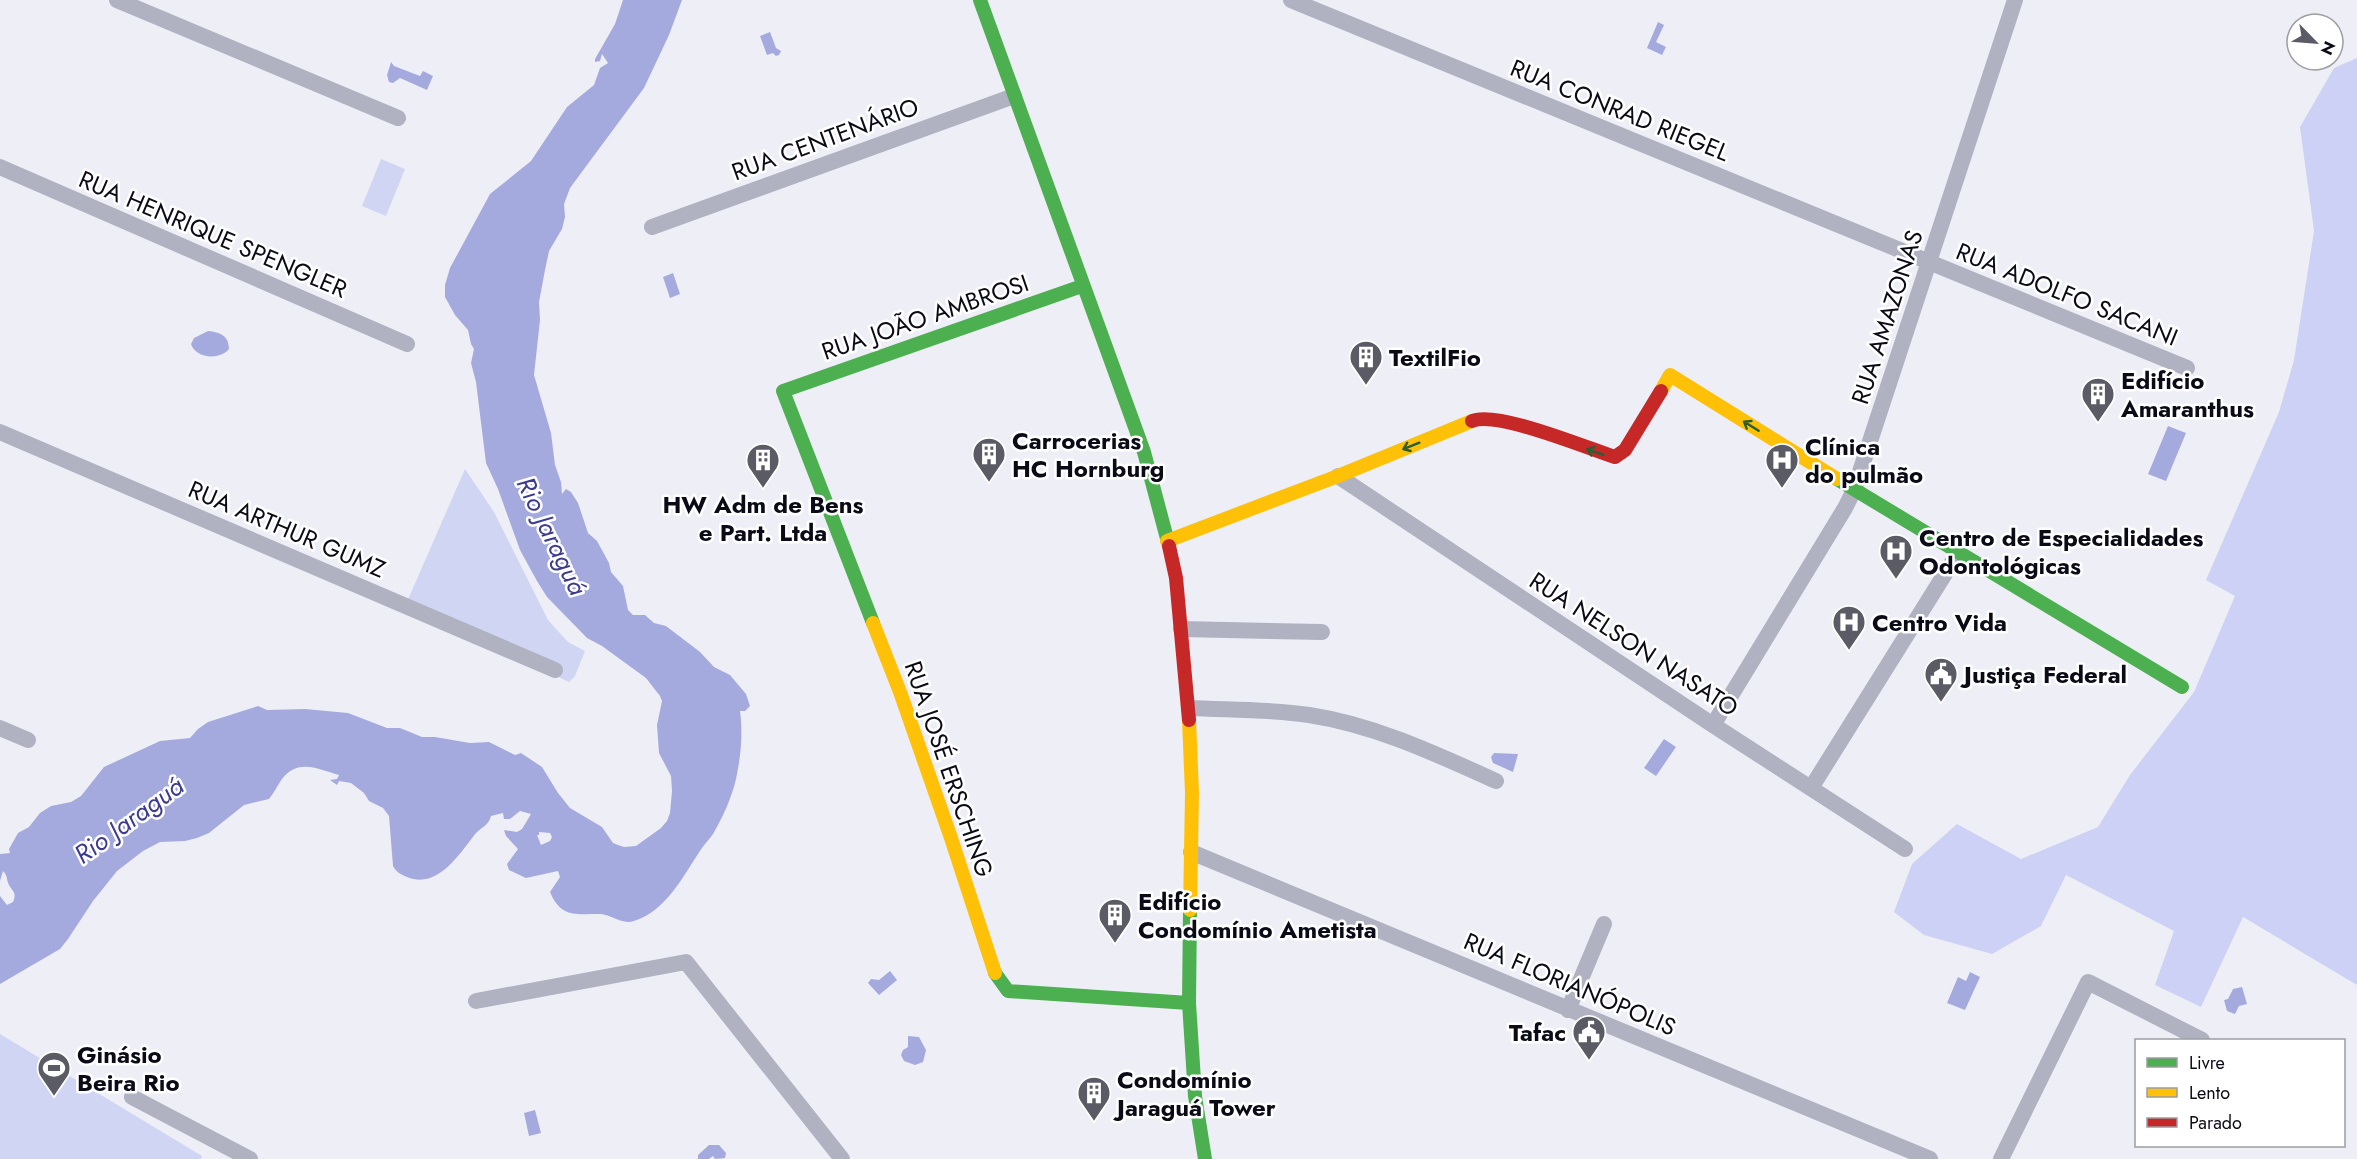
<svg xmlns="http://www.w3.org/2000/svg" width="2357" height="1159" font-family="Jost,sans-serif">
<style>
.green{fill:#d0d5f4}
.forest{fill:#ccd1f5}
.water{fill:#a4aade;fill-rule:evenodd}
.lines{fill:none;stroke-linecap:round;stroke-linejoin:round}
.street{stroke:#b0b2c1;stroke-width:16}
.fast{stroke:#4caf50;stroke-width:14}
.slow{stroke:#ffc107;stroke-width:14}
.jam{stroke:#c62828;stroke-width:14}
.oneway{stroke:#2b5d33}
.labels{text-anchor:middle;dominant-baseline:central;stroke-width:5;stroke-linejoin:round;paint-order:stroke}
.street-label{font-size:24px;fill:#0a0b16;stroke:#fff}
.poi-label{font-size:24px;font-weight:bold;fill:#0a0b16;stroke:#fff;text-anchor:start}
.water-label{font-size:26px;font-style:italic;fill:#3c3b90;stroke:#fff}
</style>
<rect width="100%" height="100%" fill="#eeeff6"/>
<!-- green -->
<path class="green" d="M 381,159 L 405,169 L 386,216 L 362,206 Z
M 465,469 L 494,512 L 548,620 L 568,642 L 585,651 L 575,676 L 569,682 L 406,604 Z
M 0,1034 L 202,1156 L 201,1159 L 0,1159 Z"/>
<!-- forest -->
<path class="forest" d="M 2357,58 L 2357,985 L 2243,917 L 2201,1007 L 2155,985 L 2174,931 L 2066,875 L 2041,926 L 1992,954 L 1924,935 L 1894,912 L 1912,864 L 1957,824 L 2021,859 L 2098,827 L 2130,775 L 2194,692 L 2235,596 L 2206,580 L 2279,412 L 2294,360 L 2314,231 L 2300,127 L 2334,68 Z"/>
<!-- water -->
<path class="water" d="M 623,0 L 682,0 L 669,35 L 644,88 L 570,188 L 564,204 L 565,217 L 562,229 L 549,251 L 545,270 L 539,302 L 540,320 L 534,375 L 551,433 L 555,465 L 561,482 L 562,494 L 566,489 L 571,492 L 578,503 L 588,533 L 597,541 L 609,563 L 611,572 L 623,586 L 628,610 L 633,615 L 645,615 L 654,623 L 666,626 L 700,652 L 714,667 L 730,675 L 746,694 L 750,706 L 745,711 L 740,711 C 743,733 741,756 736,779 C 732,797 722,819 713,834 C 710,839 705,843 702,848 C 684,874 667,911 634,921 C 622,925 611,914 599,914 C 575,914 561,918 550,892 L 560,877 L 558,871 L 526,878 L 509,870 L 507,864 L 518,849 L 506,836 L 504,830 L 517,832 L 522,829 L 531,814 L 520,811 L 510,819 L 504,819 L 503,813 L 491,816 C 489,825 482,827 476,833 C 460,853 438,890 407,877 C 400,874 396,872 393,866 L 389,816 L 383,808 L 369,801 L 364,793 L 351,783 L 339,781 L 337,785 L 330,780 L 337,779 L 339,775 C 318,769 298,758 282,779 C 277,786 274,793 269,799 L 244,805 L 209,833 L 197,838 L 185,841 L 160,842 L 143,851 L 117,871 L 93,901 L 68,939 L 60,949 L 0,984 L 0,896 L 7,905 L 13,902 C 17,893 13,892 9,885 C 6,879 8,876 3,871 L 0,881 L 0,854 L 10,853 L 9,849 L 18,833 L 29,827 L 40,813 L 51,806 L 71,802 L 81,796 L 104,767 L 160,741 L 190,738 L 198,729 L 208,722 L 258,706 L 267,710 L 305,709 L 348,713 L 387,728 L 400,728 L 422,737 L 435,737 L 470,743 L 489,742 L 515,755 L 521,753 L 542,767 L 558,793 L 570,808 L 602,827 L 613,843 L 618,845 L 624,847 L 636,846 L 661,828 L 667,821 L 670,813 L 672,791 L 671,776 L 659,753 L 657,725 L 662,701 L 660,696 L 646,678 L 602,646 L 587,638 L 547,597 L 537,581 L 520,550 L 498,489 L 486,463 L 476,382 L 471,363 L 474,349 L 471,344 L 468,330 L 455,315 L 445,297 L 445,285 L 450,268 L 490,194 L 531,161 L 567,107 L 594,85 L 600,68 L 608,63 L 602,54 L 600,61 L 595,62 L 595,59 L 615,24 ZM 539,832 L 550,833 L 552,837 L 550,841 L 541,845 L 537,835 L 539,835 Z
M 1658,22 L 1664,25 L 1656,42 L 1666,47 L 1662,55 L 1647,48 Z
M 770,32 L 776,48 L 781,51 L 779,55 L 776,56 L 773,53 L 767,55 L 760,36 Z
M 391,62 L 394,66 L 420,76 L 423,71 L 433,76 L 427,90 L 400,78 L 393,83 L 389,82 L 387,75 Z
M 673,273 L 680,294 L 670,298 L 663,277 Z
M 208,331 C 220,332 229,336 229,349 C 220,360 196,359 191,344 L 194,338 Z
M 2168,426 L 2186,433 L 2166,481 L 2148,474 Z
M 1664,739 L 1676,747 L 1656,776 L 1644,768 Z
M 1494,753 L 1518,754 L 1513,772 L 1493,763 L 1491,757 Z
M 890,971 L 897,980 L 879,995 L 868,983 L 871,979 L 879,980 Z
M 1970,972 L 1980,977 L 1965,1010 L 1947,1003 L 1958,977 L 1966,981 Z
M 2242,987 L 2247,1004 L 2239,1006 L 2235,1014 L 2227,1011 L 2224,1000 L 2228,999 L 2233,989 Z
M 908,1036 L 919,1037 L 926,1050 L 923,1062 L 915,1065 L 904,1061 L 901,1055 L 903,1050 L 908,1047 Z
M 535,1110 L 541,1133 L 529,1136 L 524,1113 Z
M 709,1145 L 719,1145 L 726,1153 L 725,1158 L 715,1159 L 713,1156 L 709,1159 L 698,1159 L 698,1155 Z"/>
<g class="lines">
<!-- street -->
<path class="street" d="M 117,0 L 398,118
M 1291,0 L 2187,368
M 0,167 L 407,344
M 652,227 L 1014,96
M 0,432 L 555,670
M 1338,476 L 1713,725 L 1905,849
M 1181,629 L 1322,632
M 1189,708 C 1229,710 1270,709 1309,715 C 1375,725 1436,754 1496,781
M 1713,725 L 1845,508 L 1854,490 L 2015,0
M 0,728 L 28,740
M 1811,788 L 1958,553
M 1191,852 L 1930,1159
M 476,1001 L 686,962 L 842,1159
M 1568,1010 L 1604,924
M 132,1097 L 250,1159
M 2001,1159 L 2088,982 L 2202,1040"/>
<!-- fast -->
<path class="fast" d="M 980,0 L 1144,452 L 1169,546
M 1837,479 L 2182,687
M 873,623 L 783,391 L 1082,286
M 1190,910 L 1189,1003 L 1195,1096 L 1205,1159
M 995,973 L 1008,991 L 1189,1003"/>
<!-- slow -->
<path class="slow" d="M 1661,391 L 1670,375 L 1837,479
M 1167,541 L 1338,476 L 1472,421
M 873,623 L 900,692 L 951,838 L 995,973
M 1189,720 L 1192,793 L 1190,910"/>
<!-- jam -->
<path class="jam" d="M 1472,421 C 1496,410 1587,448 1615,457 L 1625,450 L 1661,391
M 1169,546 L 1176,578 L 1189,720"/>
</g>
<!-- one-way arrows -->
<defs><path id="oneway-shaft" d="M-6 0H5M1.5-3L5.5 0L1.5 3" fill="none" stroke-width="1.6" stroke-linecap="round" stroke-linejoin="round" transform="scale(1.5)"/></defs>
<g class="oneway">
<use href="#oneway-shaft" transform="translate(1751 426) rotate(-148)"/>
<use href="#oneway-shaft" transform="translate(1411 446) rotate(158)"/>
<use href="#oneway-shaft" transform="translate(1595 452) rotate(-161)"/>
</g>
<!-- icons -->
<defs>
<g id="building-pin" transform="scale(1.725)"><path d="M0 17L-7.5 6A9.5 9.5 0 1 1 7.5 6Z" fill="#5a5b64" stroke="#fff"/><path d="M-4-6H4V6H1V3H-1V6H-4ZM-2.5-4.3h1.7v1.8h-1.7ZM.8-4.3h1.7v1.8H.8ZM-2.5-1h1.7V.8h-1.7ZM.8-1h1.7V.8H.8Z" fill="#fff"/></g>
<g id="hospital-pin" transform="scale(1.725)"><path d="M0 17L-7.5 6A9.5 9.5 0 1 1 7.5 6Z" fill="#5a5b64" stroke="#fff"/><path d="M-5-5h3v3.5h4V-5h3V5h-3V1.5h-4V5h-3Z" fill="#fff"/></g>
<g id="civic-pin" transform="scale(1.725)"><path d="M0 17L-7.5 6A9.5 9.5 0 1 1 7.5 6Z" fill="#5a5b64" stroke="#fff"/><path d="M-.6-6.5H3V-4.5H.6V-3L4-1V1h2V6H-6V1h2V-1L-.6-3ZM-1.2 2.5V6h2.4V2.5Z" fill="#fff"/></g>
<g id="stadium-pin" transform="scale(1.725)"><path d="M0 17L-7.5 6A9.5 9.5 0 1 1 7.5 6Z" fill="#5a5b64" stroke="#fff"/><path d="M0-5a6.5 5 0 1 0 0 10a6.5 5 0 1 0 0-10ZM-3.5-1.8h7v3.6h-7Z" fill="#fff"/></g>
</defs>
<g fill-rule="evenodd">
<use href="#building-pin" x="1366" y="357"/>
<use href="#building-pin" x="2098" y="394"/>
<use href="#building-pin" x="989" y="454"/>
<use href="#building-pin" x="763" y="460"/>
<use href="#hospital-pin" x="1782" y="460"/>
<use href="#hospital-pin" x="1896" y="551"/>
<use href="#hospital-pin" x="1849" y="622"/>
<use href="#civic-pin" x="1941" y="674"/>
<use href="#building-pin" x="1115" y="915"/>
<use href="#civic-pin" x="1589" y="1032"/>
<use href="#stadium-pin" x="54" y="1068"/>
<use href="#building-pin" x="1094" y="1093"/>
</g>
<g class="labels">
<!-- street labels -->
<g class="street-label">
<text transform="translate(1620 110) rotate(22)">RUA CONRAD RIEGEL</text>
<text transform="translate(825 139) rotate(-20)">RUA CENTENÁRIO</text>
<text transform="translate(213 234) rotate(23)">RUA HENRIQUE SPENGLER</text>
<text transform="translate(2067 294) rotate(22)">RUA ADOLFO SACANI</text>
<text transform="translate(925 317) rotate(-19)">RUA JOÃO AMBROSI</text>
<text transform="translate(1887 317) rotate(-72)">RUA AMAZONAS</text>
<text transform="translate(287 529) rotate(23)">RUA ARTHUR GUMZ</text>
<text transform="translate(1634 644) rotate(33)">RUA NELSON NASATO</text>
<text transform="translate(949 769) rotate(71)">RUA JOSÉ ERSCHING</text>
<text transform="translate(1570 984) rotate(23)">RUA FLORIANÓPOLIS</text>
</g>
<!-- poi labels -->
<g class="poi-label">
<text x="1389" y="357">TextilFio</text>
<text x="2121" y="380">Edifício<tspan x="2121" dy="28">Amaranthus</tspan></text>
<text x="1012" y="440">Carrocerias<tspan x="1012" dy="28">HC Hornburg</tspan></text>
<text x="1805" y="446">Clínica<tspan x="1805" dy="28">do pulmão</tspan></text>
<text x="763" y="504" text-anchor="middle">HW Adm de Bens<tspan x="763" dy="28">e Part. Ltda</tspan></text>
<text x="1919" y="537">Centro de Especialidades<tspan x="1919" dy="28">Odontológicas</tspan></text>
<text x="1872" y="622">Centro Vida</text>
<text x="1964" y="674">Justiça Federal</text>
<text x="1138" y="901">Edifício<tspan x="1138" dy="28">Condomínio Ametista</tspan></text>
<text x="1566" y="1032" text-anchor="end">Tafac</text>
<text x="77" y="1054">Ginásio<tspan x="77" dy="28">Beira Rio</tspan></text>
<text x="1117" y="1079">Condomínio<tspan x="1117" dy="28">Jaraguá Tower</tspan></text>
</g>
<!-- water labels -->
<g class="water-label">
<text transform="translate(552 536) rotate(64)">Rio Jaraguá</text>
<text transform="translate(129 820) rotate(-36)">Rio Jaraguá</text>
</g>
</g>
<!-- legend -->
<rect x="2135" y="1039" width="210" height="108" fill="#ffffff" stroke="#9d9da2" stroke-width="1.5"/>
<rect x="2147" y="1058" width="30" height="9" fill="#4caf50" stroke="#9d9da2" stroke-width="1.5"/>
<text x="2189" y="1069" font-size="18" fill="#0a0b16">Livre</text>
<rect x="2147" y="1088" width="30" height="9" fill="#ffc107" stroke="#9d9da2" stroke-width="1.5"/>
<text x="2189" y="1099" font-size="18" fill="#0a0b16">Lento</text>
<rect x="2147" y="1118" width="30" height="9" fill="#c62828" stroke="#9d9da2" stroke-width="1.5"/>
<text x="2189" y="1129" font-size="18" fill="#0a0b16">Parado</text>
<!-- north arrow -->
<g transform="translate(2315 42) rotate(115)"><circle r="28" fill="#ffffff" stroke="#9d9da2" stroke-width="1.5"/>
<path d="M0-4.5L10 22L0 15L-10 22Z" fill="#5a5b64"/>
<text y="-9" font-size="16" font-weight="bold" text-anchor="middle" fill="#0a0b16">N</text>
</g>
</svg>
